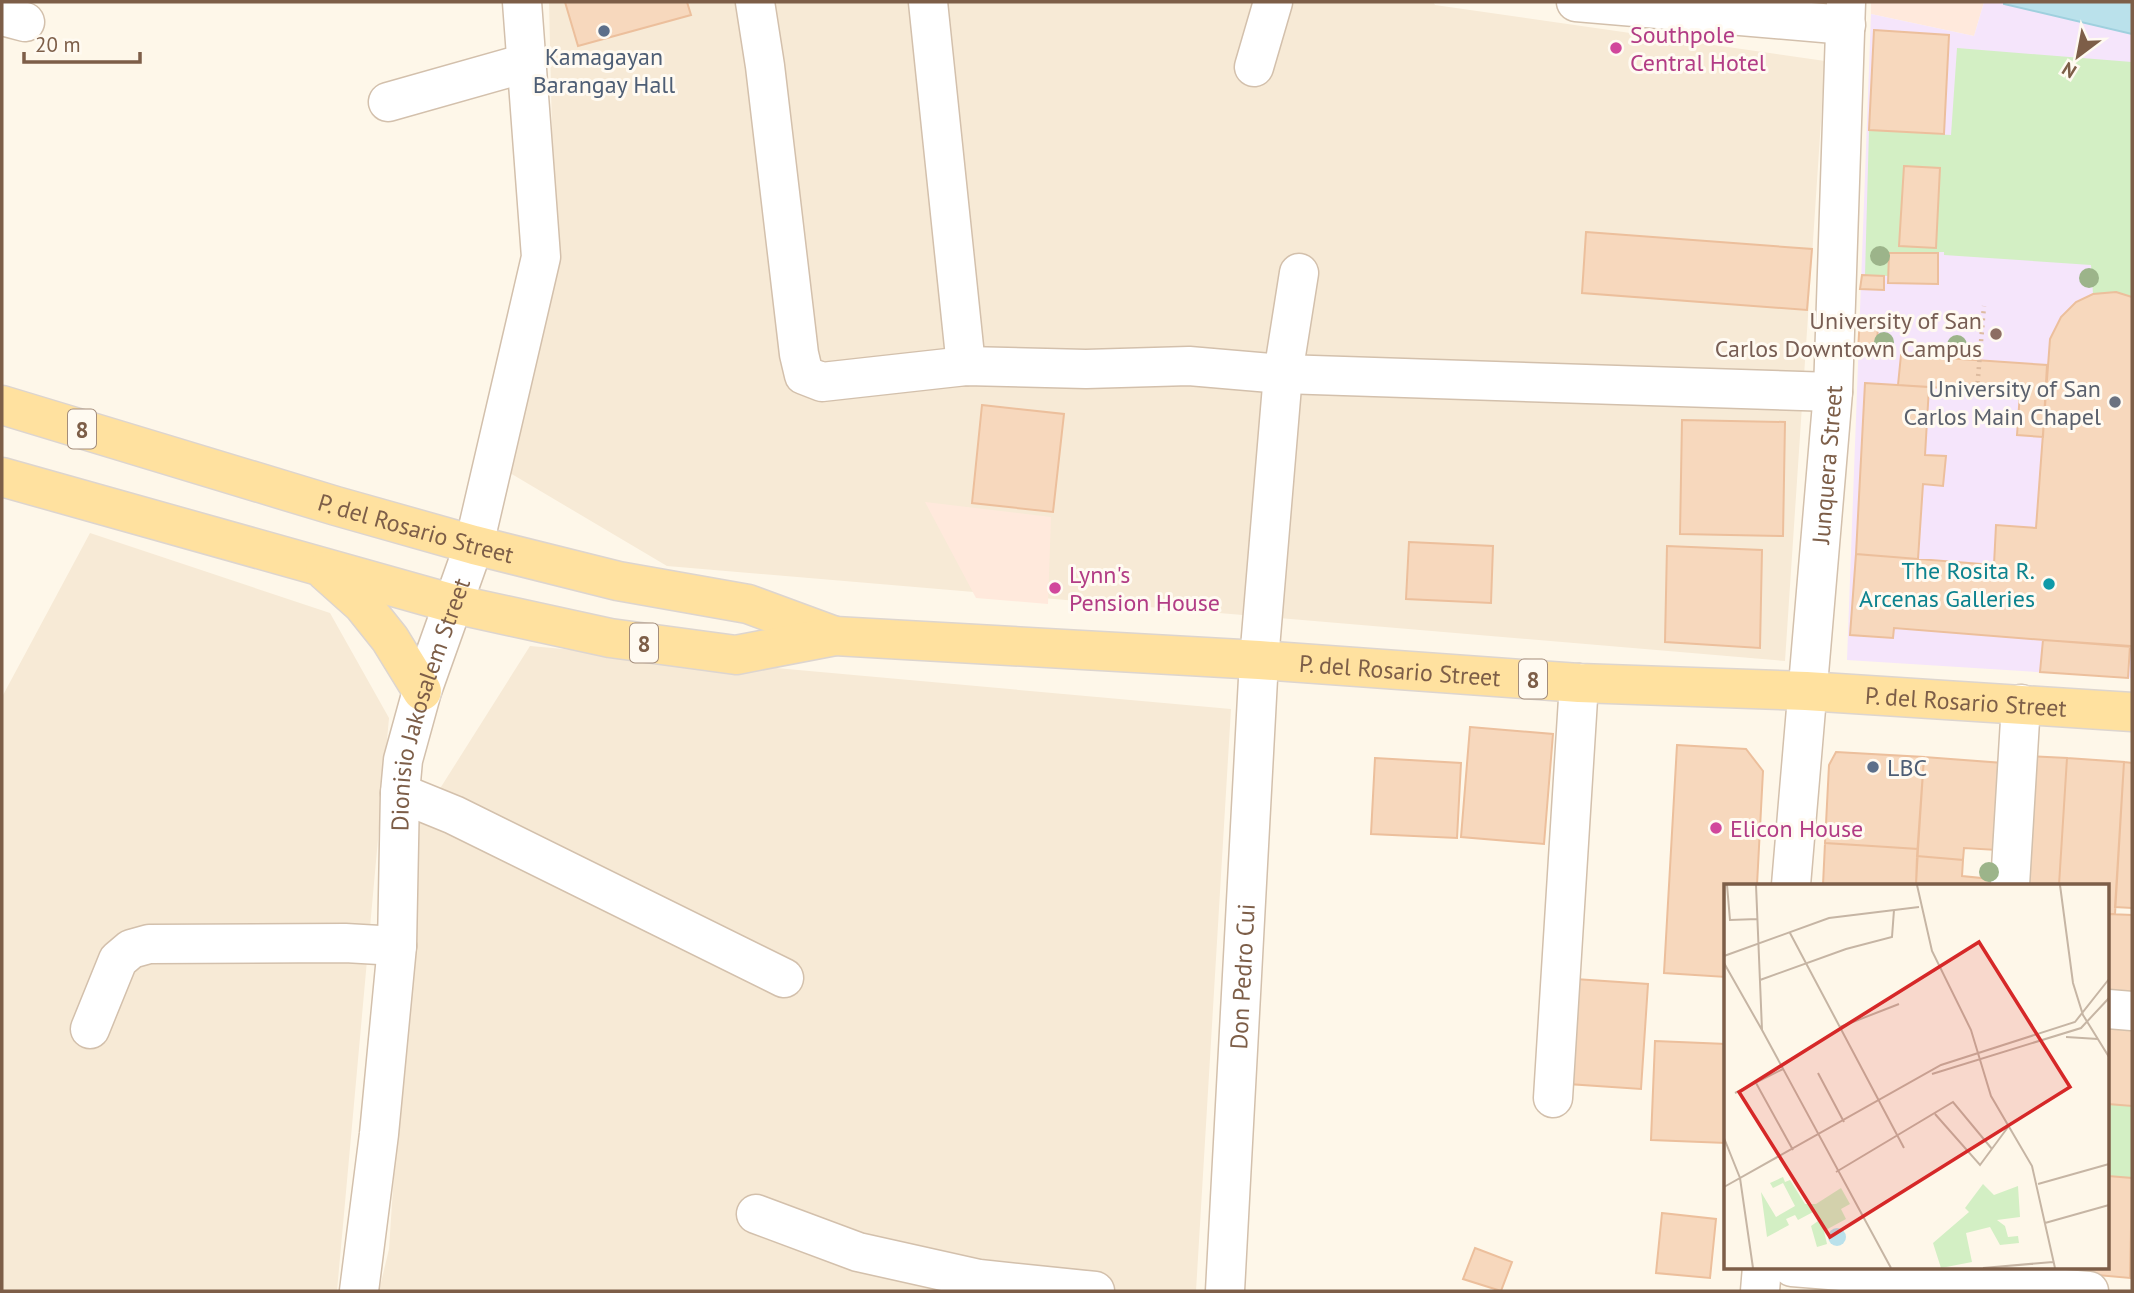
<svg xmlns="http://www.w3.org/2000/svg" width="2134" height="1293" font-family="'PT Sans',sans-serif">
<style>
.residential{fill:#f7ead6}
.commercial{fill:#ffe9dc}
.education{fill:#f5e5fb}
.green{fill:#d3efc4}
.water{fill:#bae1eb;stroke:#9fd0de;stroke-width:2}
.building{fill:#f7d8bd;stroke:#ecbf9c;stroke-width:2}
.lines{fill:none;stroke-linecap:round;stroke-linejoin:round}
.minor-casing{stroke:#d3c0ac;stroke-width:41}
.major-casing{stroke:#ddd5cf;stroke-width:41}
.path{stroke:#ddbb9f;stroke-width:4.5;stroke-dasharray:2 5;stroke-linecap:butt}
.minor{stroke:#fff;stroke-width:38}
.major{stroke:#ffe19f;stroke-width:38}
.tree{fill:#9cb48a}
.service-dot{fill:#5c6f8a;stroke:#fffaf1;stroke-width:2.5}
.hotel-dot{fill:#d1479c;stroke:#fffaf1;stroke-width:2.5}
.education-dot{fill:#8d6e63;stroke:#fffaf1;stroke-width:2.5}
.worship-dot{fill:#6b7280;stroke:#fffaf1;stroke-width:2.5}
.culture-dot{fill:#0f9aa8;stroke:#fffaf1;stroke-width:2.5}
.labels{text-anchor:middle;dominant-baseline:central;stroke-width:6;stroke-linejoin:round;paint-order:stroke}
.shield{fill:#fffaf1;stroke:#a48d7b;stroke-width:2}
.shield-label{font-size:23px;font-weight:bold;fill:#7d5e48}
.hotel-label{font-size:24px;fill:#b23c85;stroke:#fffaf1;text-anchor:start}
.service-label{font-size:24px;fill:#4e5e75;stroke:#fffaf1}
.education-label{font-size:24px;fill:#785e54;stroke:#fffaf1;text-anchor:end}
.worship-label{font-size:24px;fill:#5b616d;stroke:#fffaf1;text-anchor:end}
.street-label{font-size:24px;fill:#7d5e48;stroke:#fffaf1}
.culture-label{font-size:24px;fill:#0d838f;stroke:#fffaf1;text-anchor:end}
.inset-road{fill:none;stroke:#c6b5a4;stroke-width:2}
.view{fill:#d62828;fill-opacity:0.15;stroke:#d62828;stroke-width:3.5}
.inset-edge{fill:none;stroke:#7d5e48;stroke-width:3.5}
</style>
<rect width="100%" height="100%" fill="#fef7e9"/>
<!-- residential -->
<path class="residential" d="M 549,2 L 1433,2 L 1435,5 L 1825,61 L 1785,661 L 667,566 L 510,473 L 554,219 Z
M 90,533 L 330,613 L 389,718 L 337,1291 L 2,1291 L 2,697 Z
M 530,646 L 1231,709 L 1196,1291 L 379,1291 L 389,1249 L 417,825 Z"/>
<!-- commercial -->
<path class="commercial" d="M 1871,2 L 1984,2 L 1974,36 L 1871,14 Z
M 925,502 L 1051,517 L 1048,604 L 976,598 Z"/>
<!-- education -->
<path class="education" d="M 1984,2 L 2132,2 L 2132,678 L 1847,660 L 1871,14 L 1974,36 Z"/>
<!-- green -->
<path class="green" d="M 1957,48 L 2132,62 L 2132,297 L 2116,292 L 2093,294 L 2091,265 L 1944,255 L 1944,252 L 1889,253 L 1889,276 L 1865,275 L 1869,130 L 1951,135 Z
M 2108,1104 L 2132,1106 L 2132,1178 L 2108,1176 Z"/>
<!-- water -->
<path class="water" d="M 2004,2 L 2132,2 L 2132,34 L 2004,4 Z"/>
<!-- building -->
<path class="building" d="M 565,2 L 687,2 L 691,15 L 578,46 Z
M 1874,30 L 1949,35 L 1944,134 L 1869,130 Z
M 1904,166 L 1940,168 L 1936,248 L 1899,246 Z
M 1586,232 L 1812,249 L 1807,310 L 1582,293 Z
M 1889,253 L 1938,253 L 1938,284 L 1888,283 Z
M 1862,275 L 1884,276 L 1884,290 L 1860,289 Z
M 2116,292 L 2132,297 L 2132,647 L 1894,628 L 1893,638 L 1850,635 L 1856,554 L 1994,565 L 1996,525 L 2036,528 L 2050,339 L 2061,317 L 2076,302 L 2093,294 Z
M 1860,317 L 1878,318 L 1877,352 L 1858,351 Z
M 1901,355 L 2047,365 L 2043,437 L 2017,435 L 2020,393 L 1898,385 Z
M 1865,383 L 1929,387 L 1925,455 L 1946,456 L 1943,486 L 1923,484 L 1918,559 L 1856,554 Z
M 982,405 L 1064,414 L 1053,512 L 972,503 Z
M 1682,420 L 1785,422 L 1783,536 L 1680,534 Z
M 1409,542 L 1493,546 L 1491,603 L 1406,599 Z
M 1667,546 L 1762,550 L 1760,648 L 1665,642 Z
M 2043,640 L 2130,646 L 2128,678 L 2040,672 Z
M 1470,727 L 1553,734 L 1544,844 L 1461,837 Z
M 1677,745 L 1746,749 L 1763,771 L 1757,885 L 1726,885 L 1726,977 L 1664,973 Z
M 1836,752 L 1924,757 L 1918,849 L 1825,843 L 1829,765 Z
M 2027,756 L 2067,758 L 2059,885 L 2019,885 Z
M 1924,757 L 2003,763 L 1997,850 L 1964,848 L 1963,860 L 1917,856 Z
M 1375,758 L 1461,763 L 1457,838 L 1371,834 Z
M 2067,758 L 2124,762 L 2115,914 L 2108,914 L 2108,885 L 2059,885 Z
M 2124,762 L 2132,763 L 2132,908 L 2115,907 Z
M 1825,843 L 1918,849 L 1916,885 L 1823,885 Z
M 1917,856 L 1963,860 L 1962,876 L 2001,880 L 2001,885 L 1916,885 Z
M 2108,914 L 2132,915 L 2132,992 L 2108,991 Z
M 1575,979 L 1648,984 L 1641,1089 L 1568,1084 Z
M 2108,1023 L 2132,1025 L 2132,1106 L 2108,1104 Z
M 1655,1041 L 1726,1044 L 1726,1143 L 1651,1140 Z
M 2108,1176 L 2132,1178 L 2130,1278 L 2075,1273 L 2075,1267 L 2108,1267 Z
M 1662,1213 L 1716,1219 L 1710,1278 L 1656,1273 Z
M 1475,1248 L 1512,1262 L 1501,1291 L 1463,1279 Z
M 2004,1267 L 2075,1267 L 2075,1273 Z"/>
<g class="lines">
<!-- minor casing -->
<g class="minor-casing">
<g id="minor">
<path d="M 755,2 L 765,66 L 799,354 L 804,375 L 822,382 L 966,366 L 1086,369 L 1189,366 L 1283,374 L 1833,392"/>
<path d="M 928,2 L 966,366"/>
<path d="M 1576,2 L 1846,25"/>
<path d="M 2,16 L 25,22"/>
<path d="M 1254,67 L 1273,2"/>
<path d="M 388,102 L 526,63"/>
<path d="M 400,793 L 454,815 L 784,978"/>
<path id="s1" d="M 1791,885 L 1833,392 L 1846,2"/>
<path d="M 2010,885 L 2021,704"/>
<path d="M 2108,1009 L 2132,1011"/>
<path d="M 90,1029 L 118,960 L 131,949 L 149,944 L 345,943 L 397,946"/>
<path d="M 1553,1098 L 1579,683"/>
<path d="M 756,1214 L 858,1252 L 979,1279 L 1095,1291"/>
<path d="M 1792,1267 L 2089,1291"/>
<path id="s2" d="M 359,1291 L 379,1134 L 397,946 L 400,793 L 403,760 L 422,691 L 474,545 L 541,257 L 522,2"/>
<path id="s3" d="M 1225,1291 L 1259,660 L 1283,374 L 1299,273"/>
<path d="M 1760,1291 L 1762,1267"/>
</g>
</g>
<!-- major casing -->
<g class="major-casing">
<g id="major">
<path id="s4" d="M 2,405 L 336,506 L 474,545 L 618,581 L 748,604 L 835,636"/>
<path id="s5" d="M 2,477 L 454,604 L 610,638 L 736,655 L 835,636 L 1259,660 L 1579,683 L 1806,691 L 2132,712"/>
<path d="M 325,571 L 362,604 L 390,639 L 422,691"/>
</g>
</g>
<!-- path -->
<path class="path" d="M 1977,390 L 1984,306"/>
<!-- minor -->
<use href="#minor" class="minor"/>
<!-- major -->
<use href="#major" class="major"/>
</g>
<!-- trees -->
<g class="tree">
<circle cx="1880" cy="256" r="10"/>
<circle cx="2089" cy="278" r="10"/>
<circle cx="1884" cy="342" r="10"/>
<circle cx="1957" cy="345" r="10"/>
<circle cx="1989" cy="872" r="10"/>
</g>
<!-- markers -->
<g class="service-dot">
<circle cx="604" cy="31" r="7"/>
<circle cx="1873" cy="767" r="7"/>
</g>
<g class="hotel-dot">
<circle cx="1616" cy="48" r="7"/>
<circle cx="1055" cy="588" r="7"/>
<circle cx="1716" cy="828" r="7"/>
</g>
<circle class="education-dot" cx="1996" cy="334" r="7"/>
<circle class="worship-dot" cx="2115" cy="402" r="7"/>
<circle class="culture-dot" cx="2049" cy="584" r="7"/>
<g class="labels">
<!-- shield labels -->
<g class="shield">
<rect x="68" y="409.5" width="28" height="39" rx="5"/>
<rect x="630" y="623.5" width="28" height="39" rx="5"/>
<rect x="1519" y="659.5" width="28" height="39" rx="5"/>
</g>
<g class="shield-label">
<text x="82" y="429">8</text>
<text x="644" y="643">8</text>
<text x="1533" y="679">8</text>
</g>
<!-- hotel labels -->
<g class="hotel-label">
<text x="1630" y="34">Southpole<tspan x="1630" dy="28">Central Hotel</tspan></text>
<text x="1069" y="574">Lynn's<tspan x="1069" dy="28">Pension House</tspan></text>
<text x="1730" y="828">Elicon House</text>
</g>
<!-- service labels -->
<g class="service-label">
<text x="604" y="56">Kamagayan<tspan x="604" dy="28">Barangay Hall</tspan></text>
<text x="1887" y="767" text-anchor="start">LBC</text>
</g>
<!-- education labels -->
<g class="education-label">
<text x="1982" y="320">University of San<tspan x="1982" dy="28">Carlos Downtown Campus</tspan></text>
</g>
<!-- worship labels -->
<g class="worship-label">
<text x="2101" y="388">University of San<tspan x="2101" dy="28">Carlos Main Chapel</tspan></text>
</g>
<!-- street labels -->
<g class="street-label">
<text stroke="none"><textPath href="#s1" startOffset="422">Junquera Street</textPath></text>
<text stroke="none"><textPath href="#s4" startOffset="432">P. del Rosario Street</textPath></text>
<text stroke="none"><textPath href="#s5" startOffset="1423">P. del Rosario Street</textPath></text>
<text stroke="none"><textPath href="#s5" startOffset="1990">P. del Rosario Street</textPath></text>
<text stroke="none"><textPath href="#s2" startOffset="593">Dionisio Jakosalem Street</textPath></text>
<text stroke="none"><textPath href="#s3" startOffset="315">Don Pedro Cui</textPath></text>
</g>
<!-- culture labels -->
<g class="culture-label">
<text x="2035" y="570">The Rosita R.<tspan x="2035" dy="28">Arcenas Galleries</tspan></text>
</g>
</g>
<!-- overview -->
<g transform="translate(1724 884)">
<rect width="385" height="385" fill="#fef7e9"/>
<path d="M 59,293 L 61,298 L 66,296 L 81,320 L 92,320 L 117,304 L 126,320 L 117,325 L 122,335 L 100,347 L 103,360 L 93,363 L 87,342 L 94,337 L 89,328 L 74,336 L 71,331 L 62,335 L 65,341 L 43,353 L 37,308 L 52,333 L 71,322 L 59,299 L 49,304 L 46,299 ZM 259,300 L 270,311 L 294,302 L 296,333 L 273,336 L 281,342 L 284,353 L 294,352 L 295,359 L 276,361 L 266,343 L 242,349 L 248,378 L 217,384 L 209,359 L 245,328 L 241,324 Z" fill="#d3efc4"/>
<path d="M104 353a9 9 0 1 1 18 0a9 9 0 1 1-18 0Z" fill="#bae1eb"/>
<path class="inset-road" d="M 3,1 L 6,36 L 34,35M 32,1 L 38,146 L 167,384M 193,1 L 208,67 L 247,146 L 267,212 L 308,282 L 331,384M 336,1 L 349,99 L 359,131 L 385,173M 66,49 L 180,264M 0,72 L 105,34 L 195,23M 0,79 L 38,146M 36,96 L 122,65 L 168,53 L 170,26M 116,143 L 175,120M 342,153 L 374,155M 94,189 L 120,238M 208,190 L 357,144 L 385,114M 32,199 L 69,266M 11,209 L 59,185M 211,230 L 256,281 L 287,239M 0,254 L 16,294 L 29,384M 112,288 L 229,218 L 268,265M 314,300 L 385,280M 0,303 L 217,181 L 351,138 L 385,95M 321,339 L 385,321M 259,384 L 329,378"/>
<path class="view" d="M 255,58 L 346,203 L 106,353 L 15,208 Z"/>
<rect width="385" height="385" class="inset-edge"/>
</g>
<!-- border -->
<rect width="2134" height="1293" fill="none" stroke="#7d5e48" stroke-width="7"/>
<!-- north arrow -->
<g transform="translate(2078 56) rotate(212)" stroke="#fffaf1" stroke-width="5" paint-order="stroke">
<path d="M0-5L12 26L0 18L-12 26Z" fill="#7d5e48"/>
<text y="-10" font-size="19" font-weight="bold" text-anchor="middle" fill="#7d5e48">N</text>
</g>
<!-- scale -->
<path d="M24 52v10h116v-10" fill="none" stroke="#7d5e48" stroke-width="3.5"/>
<text x="35" y="52" font-size="21" fill="#7d5e48" stroke="#fffaf1" stroke-width="5" paint-order="stroke">20 m</text>
</svg>
